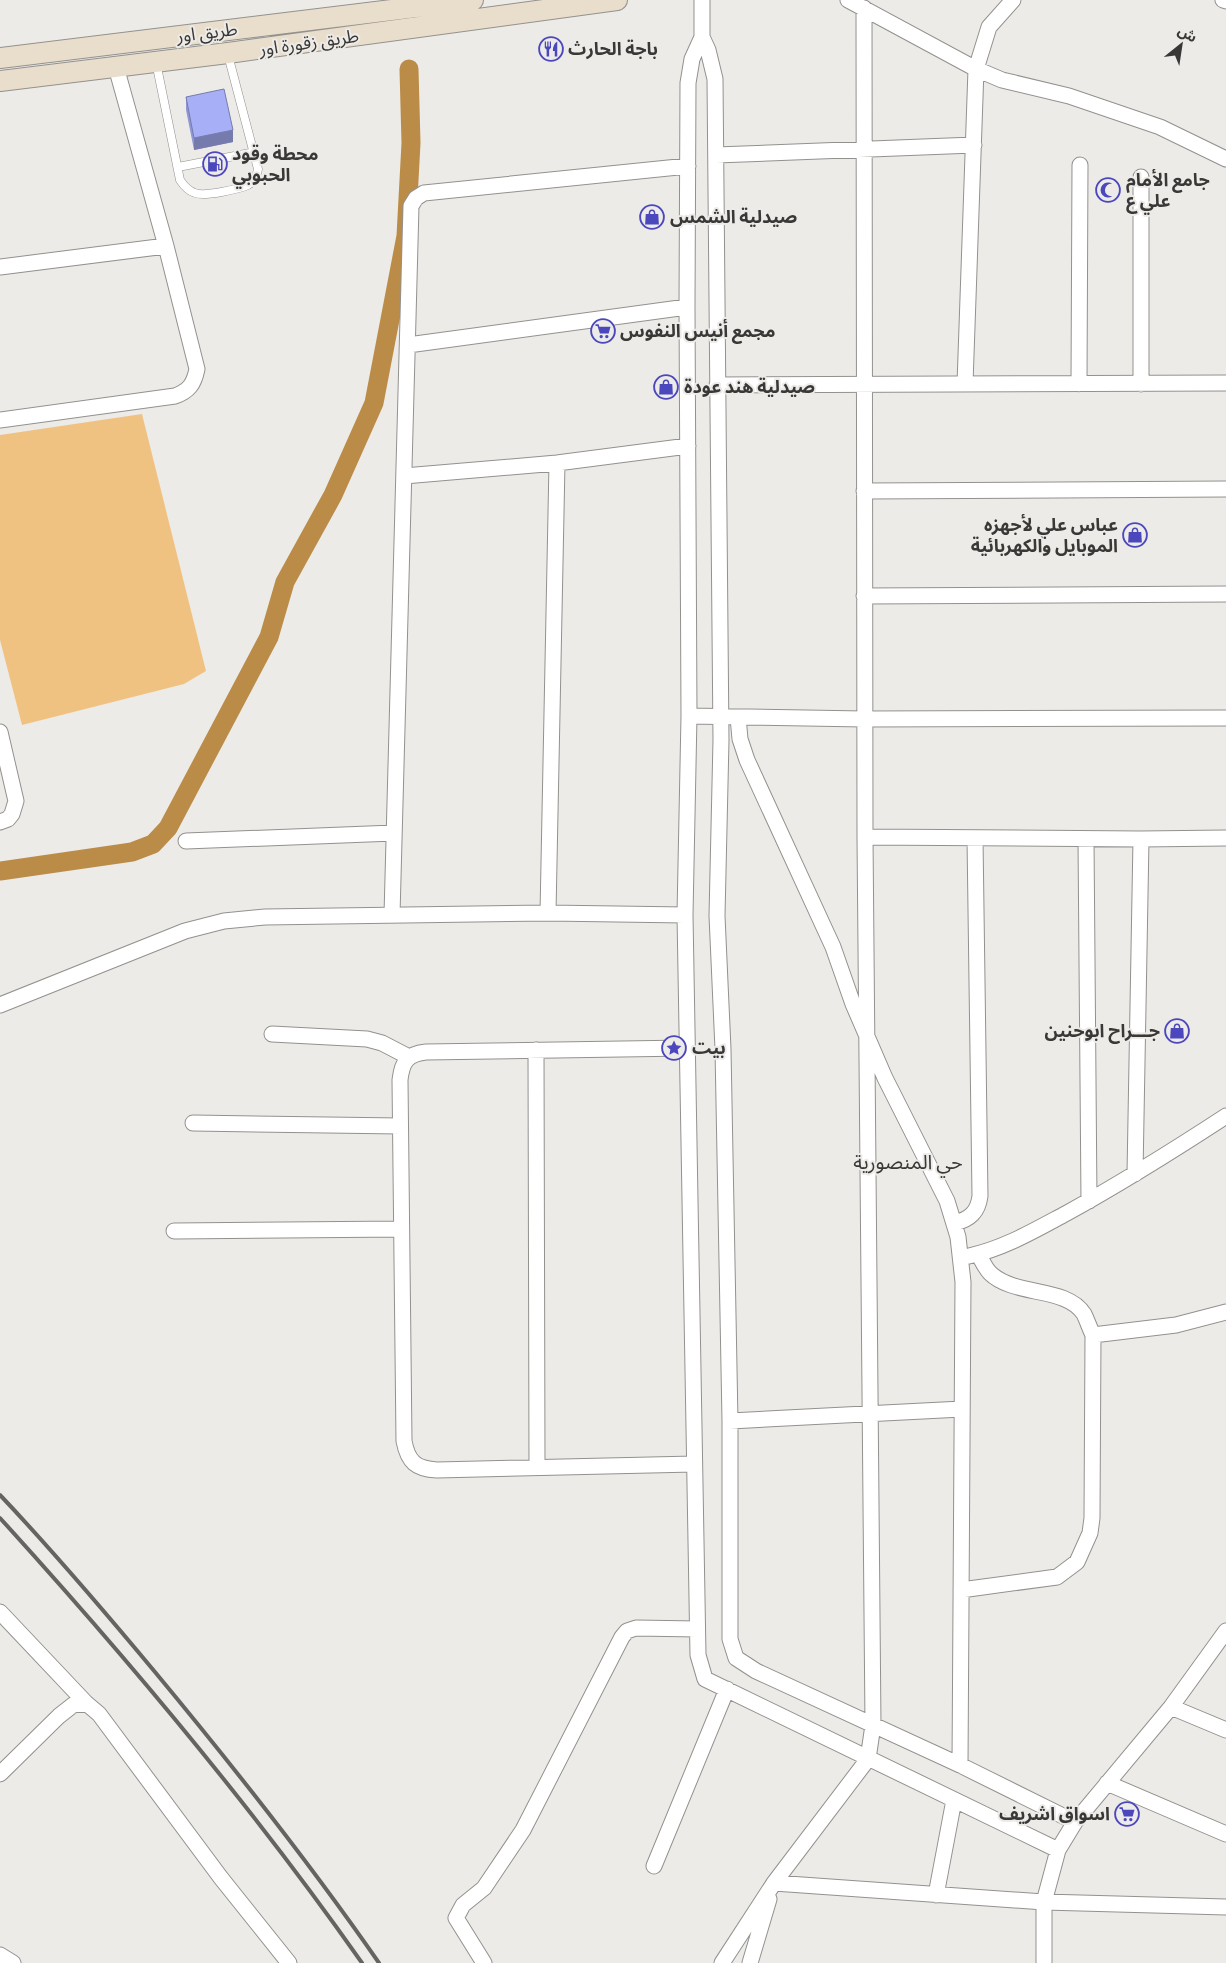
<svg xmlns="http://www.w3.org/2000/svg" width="1226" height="1963" font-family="'Source Sans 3','Noto Sans Arabic',sans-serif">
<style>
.green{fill:#f0c282}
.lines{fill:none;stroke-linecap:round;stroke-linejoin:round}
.canal{stroke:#ba8c48;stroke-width:19}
.lane-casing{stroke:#93918e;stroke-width:9}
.street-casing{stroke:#93918e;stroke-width:17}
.secondary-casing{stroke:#93918e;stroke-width:22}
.lane{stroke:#fff;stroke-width:8}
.street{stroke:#fff;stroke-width:15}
.secondary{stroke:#e9ddcb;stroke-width:20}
.rail{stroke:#656462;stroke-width:4}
.wall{fill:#9097d4}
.shaded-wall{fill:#757bad}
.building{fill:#a7b0f7;stroke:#757bad}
.labels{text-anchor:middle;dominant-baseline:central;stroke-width:4;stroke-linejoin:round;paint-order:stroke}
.street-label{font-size:18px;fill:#393837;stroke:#edebe8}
.poi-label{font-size:18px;font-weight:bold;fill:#393837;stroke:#edebe8;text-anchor:start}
.quarter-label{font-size:20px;fill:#393837;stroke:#edebe8}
</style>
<rect width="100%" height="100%" fill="#edebe8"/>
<!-- green -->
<path class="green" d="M 142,414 L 206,671 L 184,684 L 22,725 L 0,640 L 0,435 Z"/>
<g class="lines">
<!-- canal -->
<path class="canal" d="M 0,871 L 132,852 L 153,844 L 168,828 L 269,637 L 285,582 L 333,495 L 374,403 L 406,236 L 411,143 L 409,69"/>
<!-- lane casing -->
<g class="lane-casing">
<path id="lane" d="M 156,62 L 180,180 C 184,186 188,191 195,193 C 204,197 239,189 248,185 C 254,182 257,175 258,169 L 228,55
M 178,167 L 255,152"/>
</g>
<!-- street casing -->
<g class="street-casing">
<path id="street" d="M 702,0 L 702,37 L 708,50 L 715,79 L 721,740 L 717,916 L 723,1049 L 730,1421 L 730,1639 L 736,1658 L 756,1671 L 960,1765 L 1075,1822
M 848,0 L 976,69 L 1002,80 L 1069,96 L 1160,127 L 1226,159
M 1223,0 L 1226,1
M 702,37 L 692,59 L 688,83 L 687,307 L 689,716 L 685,915 L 698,1655 L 705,1679 L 1058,1850
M 716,155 L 974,145
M 1141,177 L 1141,384
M 0,267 L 166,246
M 408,345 L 687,307
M 965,384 L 976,69 L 989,27 L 1013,0
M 1079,384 L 1080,165
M 717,385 L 1226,383
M 0,420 L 175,396 C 189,391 194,384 197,369 L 166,246 L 116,67
M 404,476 L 557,463 L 688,446
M 864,491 L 1226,489
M 864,596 L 1226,594
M 689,716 L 864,719 L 1226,718
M 738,717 L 740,739 L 747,760 L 833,947 L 853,1004 L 885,1078 L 947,1201 L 958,1237 L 963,1282 L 960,1765
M 0,732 L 16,801 L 12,814 L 8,819 L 0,822
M 865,837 L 1141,839 L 1226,838
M 1086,839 L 1089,1201
M 186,841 L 394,833
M 548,913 L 557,463
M 392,915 L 411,206 L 416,198 L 424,193 L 688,166
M 0,1005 L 185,931 L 224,921 L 265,917 L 548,913 L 685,915
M 272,1034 L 367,1039 L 382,1043 L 409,1057
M 687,1048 L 426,1052 C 407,1054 402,1062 400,1080 L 404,1441 C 408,1462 416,1469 437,1470 L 694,1464
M 536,1050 L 537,1467
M 193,1123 L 400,1126
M 1135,1174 L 1141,839
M 955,1223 C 970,1219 978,1212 980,1196 L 975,838
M 174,1231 L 401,1229
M 969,1256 C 1005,1248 1035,1230 1067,1213 C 1121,1183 1174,1150 1226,1116
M 1093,1335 L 1176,1325 L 1226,1312
M 730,1421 L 962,1409
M 961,1590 L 1057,1577 L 1077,1562 L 1090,1533 L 1092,1518 L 1093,1335 C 1090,1329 1087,1320 1084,1314 C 1066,1286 1015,1297 990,1273 C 985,1268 982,1260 978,1254
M 0,1612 L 86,1703 L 99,1714 L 221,1878 L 289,1963
M 1171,1707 L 1226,1730
M 0,1774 L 59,1716 L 73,1705 L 86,1703
M 1107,1783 L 1226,1834
M 654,1866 L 727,1689
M 774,1883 L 1044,1902 L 1226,1907
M 936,1895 L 954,1800
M 0,1955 L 13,1963
M 484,1963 L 456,1918 L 463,1905 L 484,1888 L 523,1830 L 622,1637 L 627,1631 L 636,1628 L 697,1629
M 722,1963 L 774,1883 L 868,1759 L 873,1725 L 865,837 L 864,8
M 750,1963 L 769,1899
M 1044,1963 L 1044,1902 L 1058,1850 L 1075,1822 L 1171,1707 L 1226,1631"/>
</g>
<!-- secondary casing -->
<g class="secondary-casing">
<path id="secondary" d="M 0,58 L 473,0
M 0,81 L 228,53 L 617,0"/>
</g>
<!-- lane -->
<use href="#lane" class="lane"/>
<!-- street -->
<use href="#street" class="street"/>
<!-- secondary -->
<use href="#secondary" class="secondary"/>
<!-- rail -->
<path class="rail" d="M 0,1495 C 54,1552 105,1612 155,1672 C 233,1766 309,1862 379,1963
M 0,1518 C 129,1660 252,1806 362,1963"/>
</g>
<!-- wall -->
<path class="wall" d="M 186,97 L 233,142 L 194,150 L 186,110 Z"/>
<!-- shaded-wall -->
<path class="shaded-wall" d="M 233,130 L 233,142 L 194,150 L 194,138 Z"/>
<!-- building -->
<path class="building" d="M 224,89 L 233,130 L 194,138 L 186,97 Z"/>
<!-- icons -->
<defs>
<g id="restaurant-ring" transform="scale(1.25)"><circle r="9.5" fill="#edebe8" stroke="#4b47bd" stroke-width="1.5"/><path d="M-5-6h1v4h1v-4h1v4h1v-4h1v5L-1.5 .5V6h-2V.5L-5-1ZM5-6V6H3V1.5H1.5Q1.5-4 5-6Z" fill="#4b47bd"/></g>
<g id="fuel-ring" transform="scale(1.25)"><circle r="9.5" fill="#edebe8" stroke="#4b47bd" stroke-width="1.5"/><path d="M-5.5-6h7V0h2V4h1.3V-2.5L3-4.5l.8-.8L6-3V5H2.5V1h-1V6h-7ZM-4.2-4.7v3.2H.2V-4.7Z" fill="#4b47bd"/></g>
<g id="mosque-ring" transform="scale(1.25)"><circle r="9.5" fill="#edebe8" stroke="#4b47bd" stroke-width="1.5"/><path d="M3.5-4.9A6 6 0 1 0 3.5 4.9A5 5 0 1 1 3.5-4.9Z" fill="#4b47bd"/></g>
<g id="shop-ring" transform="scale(1.25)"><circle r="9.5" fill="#edebe8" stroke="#4b47bd" stroke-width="1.5"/><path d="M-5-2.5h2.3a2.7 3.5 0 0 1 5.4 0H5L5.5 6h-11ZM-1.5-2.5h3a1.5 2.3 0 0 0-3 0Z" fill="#4b47bd"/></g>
<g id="supermarket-ring" transform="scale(1.25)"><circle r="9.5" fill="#edebe8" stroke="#4b47bd" stroke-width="1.5"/><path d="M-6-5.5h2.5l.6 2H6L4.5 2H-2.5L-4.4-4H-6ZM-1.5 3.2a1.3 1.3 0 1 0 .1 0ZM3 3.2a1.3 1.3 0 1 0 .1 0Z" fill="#4b47bd"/></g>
<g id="sight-ring" transform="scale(1.25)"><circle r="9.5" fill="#edebe8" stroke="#4b47bd" stroke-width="1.5"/><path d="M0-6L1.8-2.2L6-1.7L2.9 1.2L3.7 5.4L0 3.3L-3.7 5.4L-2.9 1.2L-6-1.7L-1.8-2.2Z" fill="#4b47bd"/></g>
</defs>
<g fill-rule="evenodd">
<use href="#restaurant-ring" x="551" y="49"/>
<use href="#fuel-ring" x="215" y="164"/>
<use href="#mosque-ring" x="1108" y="190"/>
<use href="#shop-ring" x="652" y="217"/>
<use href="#supermarket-ring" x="603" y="331"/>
<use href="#shop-ring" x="666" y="387"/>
<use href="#shop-ring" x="1135" y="535"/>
<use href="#shop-ring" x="1177" y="1031"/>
<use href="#sight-ring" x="674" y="1048"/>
<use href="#supermarket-ring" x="1127" y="1814"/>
</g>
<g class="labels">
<!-- street labels -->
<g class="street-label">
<text transform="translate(207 33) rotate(-7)">طريق اور</text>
<text transform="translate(309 43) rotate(-8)">طريق زقورة اور</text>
</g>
<!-- poi labels -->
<g class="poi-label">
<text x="568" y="49">باجة الحارث</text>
<text x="232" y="154">محطة وقود<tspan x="232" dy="21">الحبوبي</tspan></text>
<text x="1126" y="180">جامع الأمام<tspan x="1126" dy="21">علي ع</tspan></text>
<text x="670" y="217">صيدلية الشمس</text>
<text x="620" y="331">مجمع أنيس النفوس</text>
<text x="684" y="387">صيدلية هند عودة</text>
<text x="1118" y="525" text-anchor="end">عباس علي لأجهزه<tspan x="1118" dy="21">الموبايل والكهربائية</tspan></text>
<text x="1160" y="1031" text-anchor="end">جـــراح ابوحنين</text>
<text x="692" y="1048">بيت</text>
<text x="1110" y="1814" text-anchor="end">اسواق اشريف</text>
</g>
<!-- quarter labels -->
<g class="quarter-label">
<text x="908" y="1163">حي المنصورية</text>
</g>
</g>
<!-- north arrow -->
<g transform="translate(1181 45) rotate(30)" stroke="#edebe8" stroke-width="4" paint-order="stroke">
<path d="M0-4L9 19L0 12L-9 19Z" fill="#393837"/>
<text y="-8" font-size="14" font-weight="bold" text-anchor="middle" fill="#393837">ش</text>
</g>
</svg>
